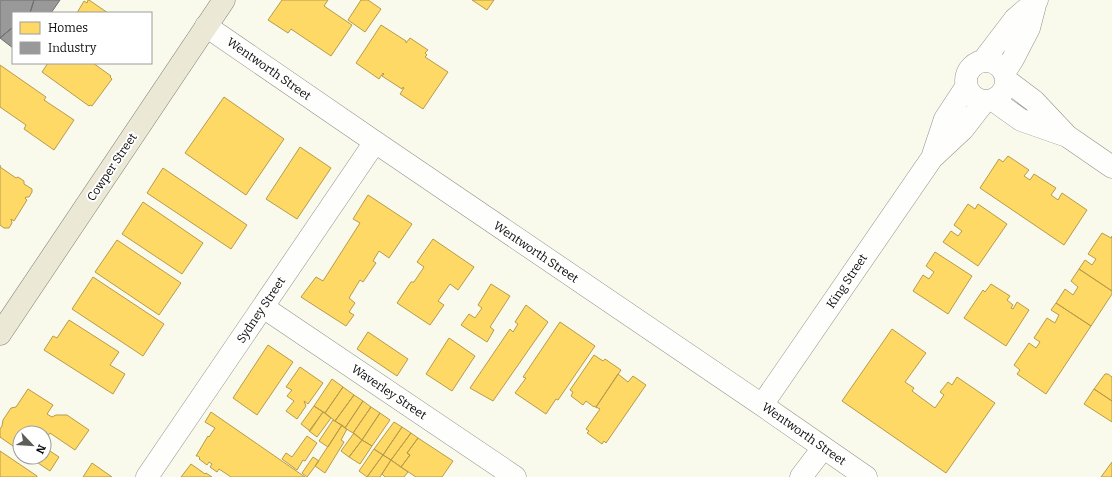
<svg xmlns="http://www.w3.org/2000/svg" width="1112" height="477" font-family="Bitter,serif">
<style>
.homes{fill:#ffd966;stroke:#b69b4a}
.industry{fill:#999;stroke:#6e6e6e}
.lines{fill:none;stroke-linecap:round;stroke-linejoin:round}
.minor-casing{stroke:#92928c;stroke-width:23}
.major-casing{stroke:#7f7f79;stroke-width:23}
.minor{stroke:#fefefc;stroke-width:22}
.major{stroke:#ebe9d6;stroke-width:22}
.labels{text-anchor:middle;dominant-baseline:central;stroke-width:4;stroke-linejoin:round;paint-order:stroke}
.street-label{font-size:12px;fill:#0a0a0a;stroke:#fff}
</style>
<rect width="100%" height="100%" fill="#f9f9ec"/>
<!-- homes -->
<path class="homes" d="M 88,0 L 89,0 L 108,13 L 77,13 L 84,1 L 87,3 Z
M 282,0 L 328,0 L 324,6 L 352,25 L 331,56 L 291,29 L 288,33 L 268,20 Z
M 361,0 L 368,0 L 381,9 L 365,32 L 348,20 Z
M 472,0 L 494,0 L 487,10 Z
M 381,25 L 406,41 L 406,43 L 410,38 L 428,50 L 425,53 L 427,55 L 425,57 L 448,72 L 423,109 L 400,94 L 404,88 L 403,87 L 402,89 L 382,76 L 384,74 L 383,73 L 379,79 L 356,63 Z
M 48,63 L 93,63 L 111,76 L 110,77 L 112,79 L 92,106 L 90,105 L 89,106 L 42,72 Z
M 0,65 L 46,97 L 44,100 L 74,120 L 54,150 L 24,129 L 26,125 L 0,107 Z
M 224,97 L 284,139 L 246,195 L 185,153 Z
M 300,147 L 331,168 L 297,219 L 266,199 Z
M 1008,156 L 1029,170 L 1024,176 L 1030,180 L 1034,174 L 1056,188 L 1051,195 L 1058,200 L 1062,193 L 1087,210 L 1064,245 L 980,188 L 999,159 L 1003,162 Z
M 0,165 L 0,167 L 16,178 L 18,177 L 24,181 L 24,184 L 32,189 L 32,192 L 29,197 L 26,197 L 25,198 L 27,200 L 14,221 L 11,219 L 12,223 L 9,228 L 4,228 L 0,225 Z
M 163,168 L 247,225 L 231,249 L 147,193 Z
M 368,195 L 412,224 L 389,258 L 379,251 L 373,261 L 376,263 L 363,282 L 360,280 L 349,298 L 355,303 L 349,312 L 354,315 L 346,326 L 301,297 L 316,277 L 323,281 L 360,223 L 353,219 Z
M 143,202 L 203,243 L 182,274 L 122,234 Z
M 968,204 L 975,209 L 978,204 L 1007,224 L 978,266 L 943,242 L 951,231 L 958,236 L 962,231 L 954,225 Z
M 1102,233 L 1111,238 L 1112,236 L 1112,291 L 1079,269 L 1085,260 L 1092,265 L 1096,259 L 1088,254 Z
M 433,239 L 474,267 L 458,290 L 450,284 L 438,301 L 444,305 L 430,325 L 397,303 L 411,282 L 414,282 L 424,267 L 417,262 Z
M 117,240 L 181,283 L 159,315 L 95,272 Z
M 935,252 L 972,276 L 948,314 L 913,291 L 923,275 L 929,279 L 934,272 L 926,266 Z
M 1079,269 L 1112,291 L 1112,294 L 1091,326 L 1056,303 L 1065,289 L 1073,295 L 1078,287 L 1071,281 Z
M 93,277 L 164,324 L 143,356 L 72,309 Z
M 491,284 L 510,296 L 490,327 L 494,330 L 487,342 L 461,325 L 469,314 L 475,318 L 482,308 L 478,305 Z
M 991,284 L 1010,296 L 1007,300 L 1013,305 L 1011,308 L 1013,309 L 1017,302 L 1029,310 L 1006,346 L 964,318 L 983,290 L 985,292 Z
M 1056,303 L 1091,326 L 1046,394 L 1017,374 L 1020,370 L 1014,365 L 1029,343 L 1036,348 L 1040,342 L 1034,338 L 1047,318 L 1055,323 L 1059,315 L 1051,310 Z
M 526,305 L 548,322 L 493,401 L 470,388 L 510,329 L 513,332 L 518,324 L 515,322 Z
M 69,320 L 119,352 L 110,365 L 125,374 L 113,394 L 44,350 L 53,336 L 57,338 Z
M 560,322 L 595,346 L 558,400 L 556,399 L 546,414 L 515,393 L 526,378 L 523,377 Z
M 892,329 L 926,353 L 905,382 L 914,388 L 912,391 L 935,408 L 944,395 L 940,392 L 948,382 L 952,385 L 957,377 L 995,403 L 946,473 L 842,401 Z
M 368,332 L 408,359 L 397,376 L 357,349 Z
M 449,338 L 475,356 L 452,391 L 426,374 Z
M 268,345 L 293,362 L 257,415 L 233,398 Z
M 594,355 L 603,361 L 605,359 L 621,370 L 596,407 L 597,408 L 594,406 L 594,407 L 586,401 L 583,405 L 571,396 L 573,392 L 570,390 Z
M 300,367 L 323,383 L 308,404 L 304,401 L 306,406 L 297,419 L 286,411 L 294,401 L 287,396 L 292,390 L 286,387 Z
M 618,374 L 628,382 L 633,376 L 646,385 L 606,443 L 604,441 L 602,444 L 587,433 L 589,431 L 586,429 L 600,409 L 596,407 Z
M 1105,374 L 1108,374 L 1112,377 L 1112,401 L 1094,389 Z
M 332,379 L 343,387 L 325,413 L 314,406 Z
M 343,387 L 354,395 L 335,421 L 325,413 Z
M 28,389 L 53,405 L 47,414 L 52,417 L 56,415 L 67,415 L 89,430 L 75,450 L 50,433 L 44,441 L 44,433 L 20,433 L 20,451 L 0,437 L 0,429 L 2,426 L 3,420 L 11,408 L 16,407 Z
M 1094,389 L 1112,401 L 1112,422 L 1084,404 Z
M 354,395 L 363,401 L 345,428 L 335,421 Z
M 363,401 L 371,407 L 353,433 L 345,428 Z
M 314,406 L 323,412 L 310,431 L 301,424 Z
M 371,407 L 380,413 L 362,440 L 353,433 Z
M 211,412 L 305,477 L 231,477 L 219,469 L 217,472 L 210,467 L 212,464 L 209,462 L 207,465 L 199,459 L 200,458 L 198,456 L 196,456 L 208,436 L 209,437 L 215,428 L 205,422 Z
M 323,412 L 331,418 L 317,437 L 309,431 Z
M 380,413 L 390,420 L 372,446 L 362,440 Z
M 333,420 L 342,425 L 328,447 L 319,441 Z
M 394,422 L 402,427 L 383,455 L 374,449 Z
M 342,425 L 347,429 L 341,440 L 344,442 L 325,473 L 315,466 Z
M 402,427 L 411,433 L 391,460 L 383,455 Z
M 354,433 L 362,440 L 349,457 L 341,451 Z
M 411,433 L 418,438 L 407,453 L 410,455 L 401,467 L 391,460 Z
M 307,436 L 317,443 L 305,461 L 303,460 L 297,470 L 282,459 L 286,453 L 292,457 Z
M 418,438 L 453,461 L 442,477 L 416,477 L 401,467 L 410,455 L 407,453 Z
M 362,440 L 372,446 L 360,464 L 349,457 Z
M 44,447 L 59,457 L 50,471 L 29,457 L 44,457 Z
M 374,449 L 383,455 L 367,477 L 359,471 Z
M 0,451 L 37,476 L 37,477 L 0,477 Z
M 383,455 L 391,460 L 380,477 L 367,477 Z
M 313,457 L 319,461 L 307,477 L 302,473 Z
M 391,460 L 408,472 L 404,477 L 385,477 L 382,474 Z
M 1112,462 L 1112,477 L 1101,477 Z
M 92,463 L 112,477 L 83,477 Z
M 191,464 L 205,474 L 206,473 L 212,477 L 181,477 Z"/>
<!-- industry -->
<path class="industry" d="M 1,0 L 34,0 L 30,13 L 13,13 L 13,27 L 0,38 L 0,2 Z
M 34,0 L 60,0 L 51,13 L 30,13 Z
M 13,27 L 13,48 L 0,38 Z"/>
<g class="lines">
<!-- minor casing -->
<g class="minor-casing">
<path id="minor" d="M 206,26 L 375,142 L 762,405 L 866,477
M966 81a20 20 0 1 1 40 0a20 20 0 1 1-40 0Z
M 983,61 L 1015,19 L 1037,0
M 1004,73 L 1013,59 L 1029,28 L 1036,1
M 1006,80 L 1034,101 L 1067,136 L 1112,167
M 993,100 L 1021,120 L 1064,135
M 933,155 L 945,119 L 966,87
M 263,307 L 515,477
M 762,405 L 932,158 L 963,129 L 984,102
M 147,477 L 375,142
M 801,477 L 823,448"/>
</g>
<!-- major casing -->
<g class="major-casing">
<path id="major" d="M 0,334 L 224,0"/>
</g>
<!-- minor -->
<use href="#minor" class="minor"/>
<!-- major -->
<use href="#major" class="major"/>
</g>
<g class="labels">
<!-- street labels -->
<g class="street-label">
<text transform="translate(269 69) rotate(35)">Wentworth Street</text>
<text transform="translate(112 167) rotate(-56)">Cowper Street</text>
<text transform="translate(536 252) rotate(34)">Wentworth Street</text>
<text transform="translate(847 281) rotate(-56)">King Street</text>
<text transform="translate(261 310) rotate(-56)">Sydney Street</text>
<text transform="translate(389 392) rotate(34)">Waverley Street</text>
<text transform="translate(804 434) rotate(35)">Wentworth Street</text>
</g>
</g>
<!-- legend -->
<rect x="12" y="12" width="140" height="52" fill="#ffffff" stroke="#9d9d9d"/>
<rect x="20" y="22" width="20" height="12" fill="#ffd966" stroke="#9d9d9d"/>
<text x="48" y="32" font-size="12" fill="#0a0a0a">Homes</text>
<rect x="20" y="42" width="20" height="12" fill="#999999" stroke="#9d9d9d"/>
<text x="48" y="52" font-size="12" fill="#0a0a0a">Industry</text>
<!-- north arrow -->
<g transform="translate(32 445) rotate(115)"><circle r="19" fill="#ffffff" stroke="#9d9d9d"/>
<path d="M0-3L7 15L0 10L-7 15Z" fill="#5e5e59"/>
<text y="-6" font-size="11" font-weight="bold" text-anchor="middle" fill="#0a0a0a">N</text>
</g>
</svg>
